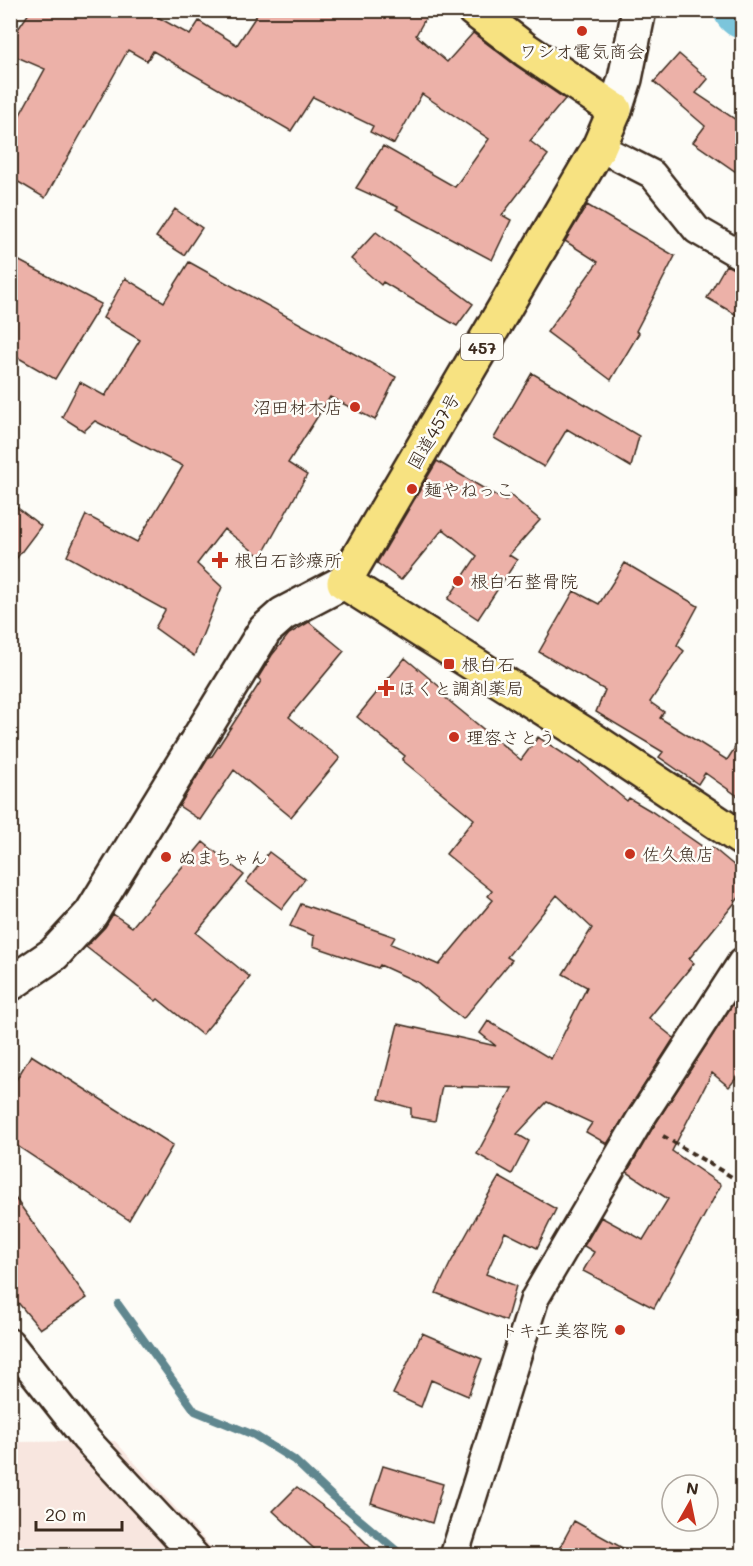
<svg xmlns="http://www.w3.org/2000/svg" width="753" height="1566" font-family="Mali,'Klee One',sans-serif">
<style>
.built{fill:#f8e6df}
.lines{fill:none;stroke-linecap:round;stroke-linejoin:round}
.stream{stroke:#61878f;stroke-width:8}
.river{stroke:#7bc5db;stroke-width:51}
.building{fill:#ecb1a8;stroke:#3b2a1e;stroke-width:1.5}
.minor-casing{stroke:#3b2a1e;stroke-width:32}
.tertiary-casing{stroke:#3b2a1e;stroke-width:38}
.trunk-casing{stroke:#3b2a1e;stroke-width:38}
.path{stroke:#3b2a1e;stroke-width:4;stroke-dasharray:6 4.5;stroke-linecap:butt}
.minor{stroke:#fdfcf7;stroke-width:27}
.tertiary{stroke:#fdfcf7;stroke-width:33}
.trunk{stroke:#f7e281;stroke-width:33}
.poi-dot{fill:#c8321e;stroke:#fdfcf7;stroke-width:2}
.labels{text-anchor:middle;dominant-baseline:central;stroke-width:5;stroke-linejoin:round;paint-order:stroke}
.shield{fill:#fdfcf7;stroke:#75695f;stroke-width:1.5}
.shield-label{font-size:16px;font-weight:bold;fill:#3b2a1e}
.poi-label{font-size:18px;fill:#3b2a1e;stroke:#fdfcf7;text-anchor:start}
.street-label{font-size:18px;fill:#3b2a1e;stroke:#fdfcf7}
</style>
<rect width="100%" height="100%" fill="#fdfcf7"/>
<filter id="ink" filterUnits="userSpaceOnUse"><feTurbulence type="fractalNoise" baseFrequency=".0167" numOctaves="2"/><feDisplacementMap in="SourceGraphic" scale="12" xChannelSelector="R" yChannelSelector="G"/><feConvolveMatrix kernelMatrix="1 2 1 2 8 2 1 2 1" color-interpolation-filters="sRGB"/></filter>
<g filter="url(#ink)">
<!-- built -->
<path class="built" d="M 115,1441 L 218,1555 L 11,1555 L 10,1442 Z"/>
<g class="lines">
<!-- stream -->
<path class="stream" d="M 118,1304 L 195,1411 L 254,1435 L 294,1460 L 333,1497 L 403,1556"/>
<!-- river -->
<path class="river" d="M 739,10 L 742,13"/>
</g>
<!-- building -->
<path class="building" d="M 31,10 L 145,10 L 190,35 L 199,21 L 237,45 L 260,10 L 430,10 L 416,35 L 447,62 L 473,33 L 515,65 L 565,99 L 530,141 L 548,155 L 502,215 L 511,220 L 492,260 L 396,209 L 398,207 L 356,188 L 383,146 L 455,187 L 489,139 L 422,94 L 394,144 L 370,132 L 373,126 L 313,97 L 291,131 L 153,51 L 147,61 L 128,50 L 45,198 L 10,177 L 10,133 L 45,69 L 10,54 L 10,41 Z
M 679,54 L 708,79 L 696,93 L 742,124 L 742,176 L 693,142 L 705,126 L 654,82 Z
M 587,205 L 675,256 L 636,331 L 639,333 L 611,380 L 547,332 L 598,262 L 565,241 Z
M 175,209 L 202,228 L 184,255 L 156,237 Z
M 376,232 L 473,304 L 457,326 L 383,282 L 381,285 L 351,259 Z
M 10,256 L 101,304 L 55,379 L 10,353 Z
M 189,262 L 396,377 L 375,420 L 330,397 L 288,463 L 307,475 L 261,557 L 224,529 L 197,564 L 222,587 L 194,656 L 155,628 L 165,610 L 67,556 L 86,515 L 137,542 L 183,466 L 95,421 L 84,431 L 62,417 L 80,382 L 105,396 L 140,340 L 103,318 L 125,278 L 164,302 Z
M 726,265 L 742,273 L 742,318 L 707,298 Z
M 532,373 L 639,436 L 631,467 L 567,429 L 544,467 L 494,438 Z
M 437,461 L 505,501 L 510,495 L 540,520 L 509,555 L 517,560 L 478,619 L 448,599 L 477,556 L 443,529 L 401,580 L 377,563 Z
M 10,502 L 41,526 L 10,567 Z
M 625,563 L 698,606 L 677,645 L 684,651 L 650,702 L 664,712 L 660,718 L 727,760 L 742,737 L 742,799 L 705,773 L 698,784 L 659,757 L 663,752 L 596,712 L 605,690 L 539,652 L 574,591 L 599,604 Z
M 309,622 L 344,651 L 289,717 L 340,758 L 291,817 L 234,770 L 200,820 L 179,806 L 209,757 L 212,756 L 261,681 L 258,678 L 272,655 L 289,634 Z
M 405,658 L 446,692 L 443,696 L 521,760 L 538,737 L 579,764 L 580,762 L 627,801 L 629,798 L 651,811 L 709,851 L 712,847 L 742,872 L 742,894 L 689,959 L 694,963 L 649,1018 L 674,1038 L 607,1144 L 586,1132 L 592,1123 L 547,1102 L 517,1134 L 529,1141 L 512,1174 L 477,1154 L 512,1088 L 442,1086 L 435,1121 L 411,1117 L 411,1108 L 379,1099 L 398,1024 L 496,1046 L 480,1033 L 488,1021 L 551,1059 L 587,987 L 563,974 L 592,928 L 557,895 L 507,957 L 512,960 L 463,1019 L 417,982 L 380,965 L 378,968 L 313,946 L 314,936 L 290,926 L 301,904 L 395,937 L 391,944 L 439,965 L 493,900 L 488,896 L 492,891 L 446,854 L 474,819 L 402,760 L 405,756 L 357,717 Z
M 203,842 L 244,875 L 196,933 L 250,977 L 202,1035 L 158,999 L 156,1001 L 86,947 L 105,927 L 113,914 L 132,927 Z
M 269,852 L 305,879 L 282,909 L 246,882 Z
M 742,990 L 742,1071 L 729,1087 L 712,1073 L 672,1151 L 721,1185 L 654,1308 L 583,1271 L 594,1252 L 584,1246 L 601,1217 L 643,1240 L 668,1199 L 627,1172 L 652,1129 Z
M 31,1055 L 173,1145 L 129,1220 L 10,1141 L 10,1090 Z
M 499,1177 L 556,1209 L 537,1248 L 505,1232 L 486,1274 L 516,1286 L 506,1321 L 436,1293 L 450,1264 L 476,1217 L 475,1217 Z
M 10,1191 L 87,1298 L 40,1329 L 10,1293 Z
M 422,1333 L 482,1359 L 468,1396 L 431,1380 L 421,1407 L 393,1394 Z
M 383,1466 L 443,1484 L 432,1523 L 371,1503 Z
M 297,1487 L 346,1523 L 379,1556 L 322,1556 L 273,1511 Z
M 574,1521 L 637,1556 L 555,1556 Z"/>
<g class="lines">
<!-- minor casing -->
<g class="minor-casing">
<path id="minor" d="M 599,147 L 652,174 L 697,230 L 742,256
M 10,1343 L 85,1438 L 195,1556
M 454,1556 L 535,1298 L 639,1121 L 742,962"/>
</g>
<!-- tertiary casing -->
<g class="tertiary-casing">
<path id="tertiary" d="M 615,110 L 625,79 L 639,10
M 10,984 L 54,954 L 91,914 L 265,630 L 283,614 L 344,582"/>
</g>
<!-- trunk casing -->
<g class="trunk-casing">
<path id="trunk" d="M 474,10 L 526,50 L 615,110 L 599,147 L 344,582 L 586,735 L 742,839"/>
</g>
<!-- path -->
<path class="path" d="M 663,1136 L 742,1183"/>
<!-- minor -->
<use href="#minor" class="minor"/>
<!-- tertiary -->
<use href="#tertiary" class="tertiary"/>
<!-- trunk -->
<use href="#trunk" class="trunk"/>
</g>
</g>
<!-- markers -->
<g class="poi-dot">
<circle cx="582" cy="31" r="6"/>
<circle cx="355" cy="407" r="6"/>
<circle cx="412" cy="489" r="6"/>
<path d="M217 551h6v6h6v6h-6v6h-6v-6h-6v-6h6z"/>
<circle cx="458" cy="581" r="6"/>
<rect x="443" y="658" width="12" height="12" rx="3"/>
<path d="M383 679h6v6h6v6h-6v6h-6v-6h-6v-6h6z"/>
<circle cx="454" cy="737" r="6"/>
<circle cx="630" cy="854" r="6"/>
<circle cx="166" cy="857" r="6"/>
<circle cx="620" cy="1330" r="6"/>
</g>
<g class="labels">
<!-- shield labels -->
<rect class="shield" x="461" y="334" width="42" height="26" rx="4.5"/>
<g class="shield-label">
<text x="482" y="347">457</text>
</g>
<!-- poi labels -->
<g class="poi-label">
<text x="582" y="51" text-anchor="middle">ワシオ電気商会</text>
<text x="343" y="407" text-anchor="end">沼田材木店</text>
<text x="424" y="489">麺やねっこ</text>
<text x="234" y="560">根白石診療所</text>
<text x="470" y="581">根白石整骨院</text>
<text x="461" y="664">根白石</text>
<text x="398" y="688">ほくと調剤薬局</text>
<text x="466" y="737">理容さとう</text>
<text x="642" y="854">佐久魚店</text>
<text x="178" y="857">ぬまちゃん</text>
<text x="608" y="1330" text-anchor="end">トキエ美容院</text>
</g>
<!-- street labels -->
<g class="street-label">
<text transform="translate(433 431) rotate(-60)">国道457号</text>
</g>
</g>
<!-- margin -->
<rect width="753" height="1566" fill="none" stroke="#fdfcf7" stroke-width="36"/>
<rect x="18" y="18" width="717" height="1530" fill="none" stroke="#3b2a1e" stroke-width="2" filter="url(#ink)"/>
<!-- north arrow -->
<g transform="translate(690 1503) rotate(9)"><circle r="28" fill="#fdfcf7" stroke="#afa8a0" stroke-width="1.5"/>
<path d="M0-4.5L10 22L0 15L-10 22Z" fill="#c8321e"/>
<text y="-9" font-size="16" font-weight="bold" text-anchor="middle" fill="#3b2a1e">N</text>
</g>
<!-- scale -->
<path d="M36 1521v9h86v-9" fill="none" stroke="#3b2a1e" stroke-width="3"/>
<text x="45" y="1521" font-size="18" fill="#3b2a1e" stroke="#fdfcf7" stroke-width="4.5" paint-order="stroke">20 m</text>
</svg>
